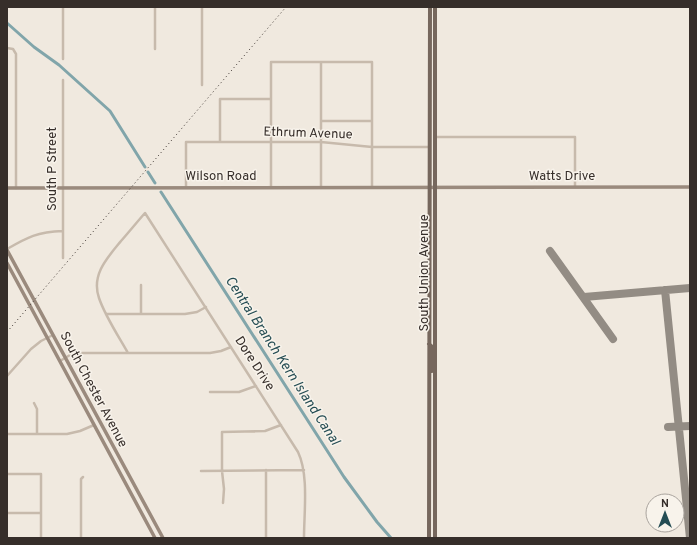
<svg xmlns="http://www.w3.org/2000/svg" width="697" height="545" font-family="Overpass,sans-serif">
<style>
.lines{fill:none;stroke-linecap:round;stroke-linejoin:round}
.canal{stroke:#81a5aa;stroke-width:3}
.taxiway{stroke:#938c84;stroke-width:8}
.street{stroke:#c7baac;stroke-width:2.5}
.secondary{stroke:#9a8a7d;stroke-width:3.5}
.primary{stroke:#76675d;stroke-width:4}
.rail{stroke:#362e2a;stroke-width:1;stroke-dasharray:1 3;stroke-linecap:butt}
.labels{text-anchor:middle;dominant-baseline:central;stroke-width:3;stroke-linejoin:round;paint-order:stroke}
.street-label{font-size:13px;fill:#362e2a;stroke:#f8f3eb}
.water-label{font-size:14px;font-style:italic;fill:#244c53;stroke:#f8f3eb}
</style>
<rect width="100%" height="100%" fill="#f0e9df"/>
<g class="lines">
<!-- canal -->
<path class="canal" d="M 7,23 L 34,47 L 59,65 L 110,111 L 145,167
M 148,172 L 155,183
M 161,192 L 344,477 L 377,522 L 391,538"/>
<!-- taxiway -->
<path class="taxiway" d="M 550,251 L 613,339
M 665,290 L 690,538
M 584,297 L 690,288
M 668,427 L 690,426"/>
<!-- street -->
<path class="street" d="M 7,48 L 13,49 L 16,54 L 16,188
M 155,49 L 155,7
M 63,59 L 63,7
M 202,85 L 202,7
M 321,121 L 372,121
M 435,137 L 575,137 L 575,187
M 220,142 L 220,99 L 271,99
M 186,187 L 186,142 L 321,142 L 372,147 L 429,147
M 271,187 L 271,62 L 372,62 L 372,187
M 321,187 L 321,62
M 7,249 C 28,237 37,232 63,231
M 63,258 L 63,80
M 141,285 L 141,314
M 107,314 L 185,314 L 197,312 L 206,307
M 128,353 C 119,337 105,316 99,298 C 91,275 107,258 121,241 C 129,232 137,222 145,213 L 298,452 C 309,475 304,512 304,538
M 60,361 L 70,355 L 80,353 L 210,353 L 221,351 L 231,347
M 7,376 L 31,349 L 41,341 L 53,335
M 210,392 L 239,392 L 256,386
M 34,403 L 37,409 L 37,434
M 7,434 L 67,434 L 80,431 L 94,425
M 201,471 L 304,470
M 7,474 L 41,474 L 41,538
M 223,503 L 224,489 L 222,471 L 222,432 L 265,431 L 281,425
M 7,513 L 41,513
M 81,538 L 81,479 L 83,477
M 266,538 L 266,470"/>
<!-- secondary -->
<path class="secondary" d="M 7,188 L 690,187
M 7,250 L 163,538
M 7,263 L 155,538"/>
<!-- primary -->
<path class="primary" d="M 429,344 L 432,347 L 432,371
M 429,538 L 430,7
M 435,538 L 435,7"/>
<!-- rail -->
<path class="rail" d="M 7,332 L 286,7"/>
</g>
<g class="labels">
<!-- street labels -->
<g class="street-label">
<text transform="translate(308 134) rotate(2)">Ethrum Avenue</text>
<text transform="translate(53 169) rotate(-90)">South P Street</text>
<text x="221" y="177">Wilson Road</text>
<text x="562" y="177">Watts Drive</text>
<text transform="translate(425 273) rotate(-90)">South Union Avenue</text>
<text transform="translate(254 364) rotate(57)">Dore Drive</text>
<text transform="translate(93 390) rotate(62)">South Chester Avenue</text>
</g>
<!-- water labels -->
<g class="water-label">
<text transform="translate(282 361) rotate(57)">Central Branch Kern Island Canal</text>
</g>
</g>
<!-- border -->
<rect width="697" height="545" fill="none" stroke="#362e2a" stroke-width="16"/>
<!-- north arrow -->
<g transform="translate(665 513)"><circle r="19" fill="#f8f3eb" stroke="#aaa49e"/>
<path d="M0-3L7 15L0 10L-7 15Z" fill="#244c53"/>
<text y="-6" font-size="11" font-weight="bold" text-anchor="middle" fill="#362e2a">N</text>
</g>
</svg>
